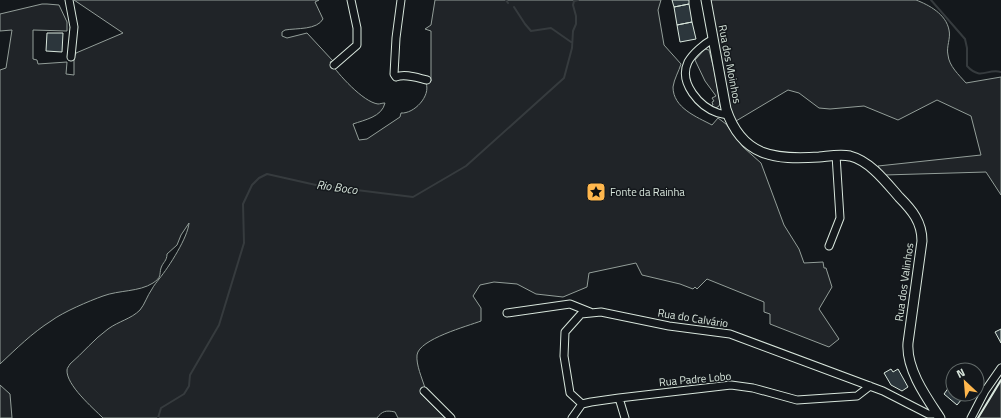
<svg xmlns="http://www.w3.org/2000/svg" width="1001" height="418" font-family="'Titillium Web',sans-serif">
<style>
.green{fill:#202428;stroke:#939e99}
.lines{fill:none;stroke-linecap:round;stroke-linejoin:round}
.stream{stroke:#363b3e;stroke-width:2}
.building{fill:#2c363c;stroke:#d8e6dc}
.street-casing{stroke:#d8e6dc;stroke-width:9}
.secondary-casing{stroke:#d8e6dc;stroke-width:11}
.street{stroke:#14181c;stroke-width:7}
.secondary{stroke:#14181c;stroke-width:9}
.wall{stroke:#d8e6dc;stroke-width:2}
.labels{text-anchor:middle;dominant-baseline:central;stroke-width:3;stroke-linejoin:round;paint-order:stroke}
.street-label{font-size:11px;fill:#d8e6dc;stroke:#14181c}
.poi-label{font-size:11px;fill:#d8e6dc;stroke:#14181c;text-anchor:start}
.water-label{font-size:12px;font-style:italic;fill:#d8e6dc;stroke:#14181c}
</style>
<rect width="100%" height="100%" fill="#14181c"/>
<!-- green -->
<path class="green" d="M 74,0 L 319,0 L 315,2 L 323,19 C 317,30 297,28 285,30 L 282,32 L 282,36 L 287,38 L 307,33 L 333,61 L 330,62 C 338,74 363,102 378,104 C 380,104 382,103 385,103 C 382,117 364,120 353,124 L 359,140 L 367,139 L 400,117 L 401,113 C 414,114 431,96 426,83 L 431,81 L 431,31 L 425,29 L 431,25 L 435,0 L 661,0 L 658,10 L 664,45 L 681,64 C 679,71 674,79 673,87 C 673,108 697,117 712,125 L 718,118 L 726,124 L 743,147 L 761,163 L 784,225 L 799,249 L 804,263 L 823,262 L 824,268 L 826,268 L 832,287 L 819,309 L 839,339 L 829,347 L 770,324 L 770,314 L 764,312 L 764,302 L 707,279 L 697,289 L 695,287 L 693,289 L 680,284 L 642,275 L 636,263 L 589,273 L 587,287 L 563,297 L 536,294 L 517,284 L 494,282 L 480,285 L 473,296 L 481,308 L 481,321 C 468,326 419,339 417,355 C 416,365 422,378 425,388 L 420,393 L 445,418 L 398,418 L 395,412 C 386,410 382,411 377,418 L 103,418 C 93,408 66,385 67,370 C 67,368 69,366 70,364 C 83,353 94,339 108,329 C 119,321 131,319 140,310 C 145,304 147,296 152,289 C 154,285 157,282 159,279 C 169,267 188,237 189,223 L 181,235 L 177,245 L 167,254 C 167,261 163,262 161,268 C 159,275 162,277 153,283 C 139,292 119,290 103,296 C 89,301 63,312 51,321 C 32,333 16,349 0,364 L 0,70 L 6,68 L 12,30 L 0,31 L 0,14 L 42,4 L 47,4 L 59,5 L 67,22 L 67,31 L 33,30 L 33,59 L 37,60 L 38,64 L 67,62 L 66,74 L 74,75 L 74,57 L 76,53 L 123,33 Z
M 711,0 L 916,0 C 929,5 946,14 949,30 C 951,38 946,47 948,55 C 949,66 959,75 966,83 L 1001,77 L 1001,195 L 986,172 L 884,175 L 878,166 L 981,155 L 971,116 L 937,100 L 898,120 L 864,106 L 830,109 L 819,108 L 799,93 L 788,90 L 736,121 L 734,121 L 729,113 L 724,73 L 715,30 Z
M 705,49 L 709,50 L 714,69 L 720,103 L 719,106 L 716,108 L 711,106 L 713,105 L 712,102 L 714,101 L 712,98 L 716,96 L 705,81 L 695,60 Z
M 1001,380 L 1001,418 L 978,418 Z
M 0,385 L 10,394 L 12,418 L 0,418 Z"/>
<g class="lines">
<!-- stream -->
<path class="stream" d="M 506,0 L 508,3
M 931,0 L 965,39 L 967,48 L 967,66 C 981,81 987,68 1001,72
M 514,7 L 525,24 L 531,31 L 551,28 L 571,42
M 158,418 L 161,408 L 184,394 L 189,386 L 190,375 L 219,325 L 244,243 L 243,204 L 252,185 L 259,178 L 267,174 L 316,185 L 413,197 L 466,166 L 564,78 L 572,48 L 573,31 L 576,24 L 576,16 L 573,5 L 574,1 L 578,0"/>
</g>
<!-- building -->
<path class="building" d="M 672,0 L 689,0 L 689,4 L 674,7 Z
M 689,4 L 692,22 L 677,25 L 674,7 Z
M 692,22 L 696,39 L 680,42 L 677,25 Z
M 47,33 L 63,33 L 62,52 L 46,51 Z
M 1001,329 L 1001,343 L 995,332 Z
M 891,369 L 893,372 L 898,369 L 908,387 L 902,391 L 891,385 L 884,373 Z
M 952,383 L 953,394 L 966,394 L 957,405 L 944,394 Z"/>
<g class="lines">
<!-- street casing -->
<g class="street-casing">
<path id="street" d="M 69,0 L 74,27 L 71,57
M 401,0 L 396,38 L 394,74 L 396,77 C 405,73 418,78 427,80
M 713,39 C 704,44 693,53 688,62 C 678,83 700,107 718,113 C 721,114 725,114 728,115
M 334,65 L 357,45 L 357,28 L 351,0
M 829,246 L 840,218 L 836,155
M 507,313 L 570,304 L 590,312
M 424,391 L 451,418
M 619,398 L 625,418
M 582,404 L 570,393 L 564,356 L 565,332 L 581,314 L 601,312 L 669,326 L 730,334 L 883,391 L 928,414 L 938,414
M 572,418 L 582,404 L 591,402 L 619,398 L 731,385 L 753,388 L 797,400 L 857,396 L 870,386
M 971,418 L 985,391 L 1001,368"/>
</g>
<!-- secondary casing -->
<g class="secondary-casing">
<path id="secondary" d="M 706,0 L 726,109 C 742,157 775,160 819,157 C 830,156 840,154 850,156 C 870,161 886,182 899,197 C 912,210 922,222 922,241 L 908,343 C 906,369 926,397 940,418"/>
</g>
<!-- street -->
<use href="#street" class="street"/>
<!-- secondary -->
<use href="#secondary" class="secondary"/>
<!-- wall -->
<path class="wall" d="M 978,418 L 1001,380"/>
</g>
<!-- icons -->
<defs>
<g id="sight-square" transform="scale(1)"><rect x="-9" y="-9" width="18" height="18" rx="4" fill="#ffb74d" stroke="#14181c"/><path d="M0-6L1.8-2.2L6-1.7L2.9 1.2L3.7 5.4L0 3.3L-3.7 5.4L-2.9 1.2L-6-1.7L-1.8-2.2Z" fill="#111"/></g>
</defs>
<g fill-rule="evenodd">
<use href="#sight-square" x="596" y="192"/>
</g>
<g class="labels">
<!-- street labels -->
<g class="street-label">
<text transform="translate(730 64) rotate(79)">Rua dos Moinhos</text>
<text transform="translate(904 282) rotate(-82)">Rua dos Valinhos</text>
<text transform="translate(693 318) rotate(9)">Rua do Calvário</text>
<text transform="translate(695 379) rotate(-5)">Rua Padre Lobo</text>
</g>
<!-- poi labels -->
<g class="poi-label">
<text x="610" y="192">Fonte da Rainha</text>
</g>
<!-- water labels -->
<g class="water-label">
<text transform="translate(337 187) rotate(8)">Rio Boco</text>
</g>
</g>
<!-- north arrow -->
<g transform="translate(965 382) rotate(334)"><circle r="19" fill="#14181c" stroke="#626a69"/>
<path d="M0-3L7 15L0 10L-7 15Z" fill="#ffb74d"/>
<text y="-6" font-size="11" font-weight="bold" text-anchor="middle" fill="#d8e6dc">N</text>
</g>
</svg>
